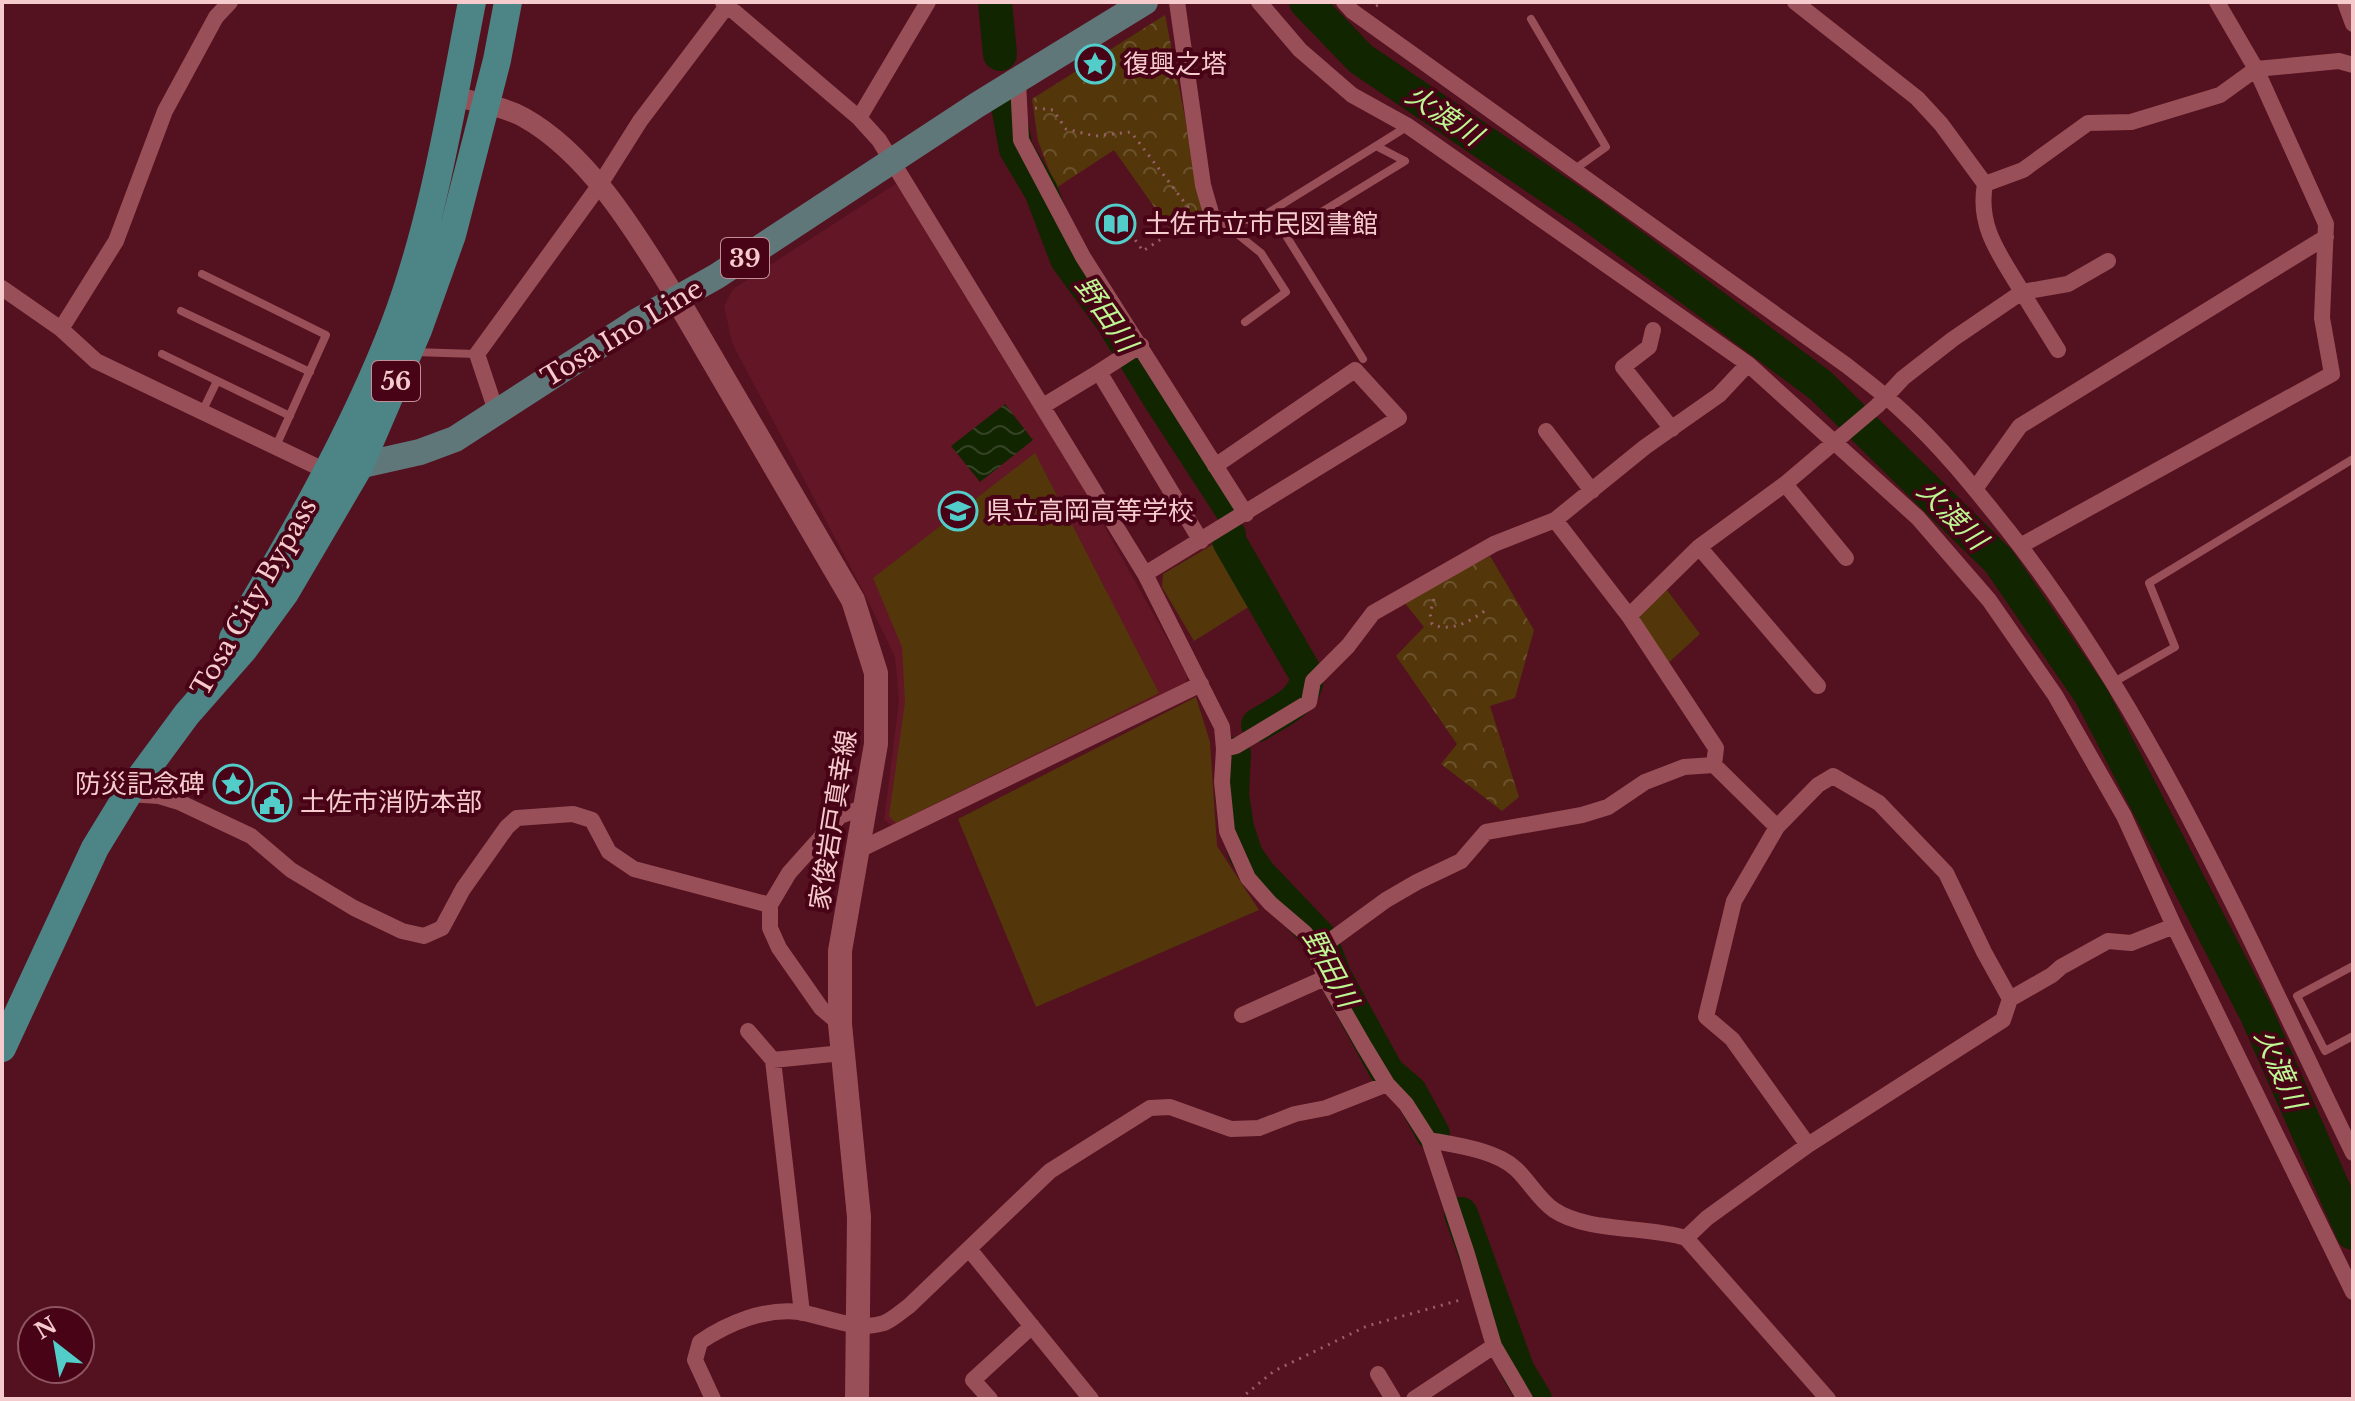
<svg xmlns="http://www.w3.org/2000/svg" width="2355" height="1401" font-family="'Libre Baskerville','Noto Sans JP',serif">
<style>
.built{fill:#621626}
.grass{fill:#53370b}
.forest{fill:url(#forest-crowns)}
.water{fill:url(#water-waves)}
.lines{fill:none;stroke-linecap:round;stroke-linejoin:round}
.river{stroke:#122501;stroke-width:34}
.path{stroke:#985f69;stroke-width:3;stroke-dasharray:2 6;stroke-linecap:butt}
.service{stroke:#984f58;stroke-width:8}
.minor{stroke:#984f58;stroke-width:16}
.tertiary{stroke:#984f58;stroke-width:20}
.secondary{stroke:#984f58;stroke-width:24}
.primary{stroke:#60777a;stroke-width:26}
.trunk{stroke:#4d8485;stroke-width:28}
.labels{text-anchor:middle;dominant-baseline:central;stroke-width:8;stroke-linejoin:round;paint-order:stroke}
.shield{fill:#480416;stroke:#c28f97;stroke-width:2}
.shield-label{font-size:24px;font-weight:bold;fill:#f6cbce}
.poi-label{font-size:26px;fill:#f6cbce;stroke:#480416;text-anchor:start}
.street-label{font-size:26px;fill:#f6cbce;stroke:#480416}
.water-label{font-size:28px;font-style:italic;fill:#bdf693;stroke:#480416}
</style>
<defs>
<pattern id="forest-crowns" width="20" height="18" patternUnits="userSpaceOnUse" patternTransform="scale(2)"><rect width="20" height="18" fill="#53370b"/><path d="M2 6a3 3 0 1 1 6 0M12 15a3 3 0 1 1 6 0" fill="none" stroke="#6c532d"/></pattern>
<pattern id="water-waves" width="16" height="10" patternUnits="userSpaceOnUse" patternTransform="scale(2)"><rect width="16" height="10" fill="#122501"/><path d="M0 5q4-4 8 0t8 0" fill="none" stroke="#354325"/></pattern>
</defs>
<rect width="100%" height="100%" fill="#54111f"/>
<!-- built -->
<path class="built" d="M 900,181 L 1050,429 L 1188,676 L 1184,688 L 894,827 L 884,820 L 899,701 L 895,657 L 863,591 L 732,343 L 724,306 L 733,289 Z"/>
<!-- grass -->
<path class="grass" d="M 1035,453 L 1159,693 L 896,823 L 889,816 L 905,702 L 902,647 L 873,578 Z
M 1224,538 L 1258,601 L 1194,641 L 1162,587 L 1163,574 Z
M 1667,590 L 1700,634 L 1666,665 L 1635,619 Z
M 1196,697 L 1210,742 L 1217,846 L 1259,910 L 1036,1007 L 958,819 Z"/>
<!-- forest -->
<path class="forest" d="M 1165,15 L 1204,215 L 1174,235 L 1114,150 L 1056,188 L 1038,141 L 1032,99 Z
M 1490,556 L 1534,630 L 1515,698 L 1490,706 L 1519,797 L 1502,811 L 1441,764 L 1457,744 L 1396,656 L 1424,627 L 1404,602 Z"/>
<!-- water -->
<path class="water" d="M 1005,404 L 1033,440 L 980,482 L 951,446 Z"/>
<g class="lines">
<!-- river -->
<path class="river" d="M 995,2 L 1000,54
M 1306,2 L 1361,59 L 1587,212 L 1820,385 L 1999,561 L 2091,695 L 2256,1013 L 2353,1233
M 1008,106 L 1016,149 L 1041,191 L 1067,259 L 1113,322 L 1158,396 L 1232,510
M 1229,535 L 1229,541 L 1307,676 C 1306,702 1278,712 1258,725
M 1234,754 L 1232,794 L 1237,828 L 1246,855 L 1259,874 L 1320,938 L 1335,977 L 1387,1072 L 1410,1092 L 1433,1134
M 1461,1214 L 1518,1371 L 1535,1399"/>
<!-- path -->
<path class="path" d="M 1376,6 L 1385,2
M 1035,108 L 1053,110 L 1066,129 L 1095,136 L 1131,132 L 1188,207 L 1159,225 L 1167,236
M 1126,227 L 1143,251 L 1193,218
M 1434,599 L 1430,613 L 1432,624 C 1450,633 1471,621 1486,610
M 1240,1399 L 1274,1371 L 1367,1326 L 1464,1299"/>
<!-- service -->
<path class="service" d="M 1531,19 L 1606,147 L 1575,169
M 1376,146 L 1408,126
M 1211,213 L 1294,229 L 1405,161
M 1215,216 L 1261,253 L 1286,292 L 1245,322
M 1255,221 L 1376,146 L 1405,161
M 1280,226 L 1363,359
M 202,274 L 326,335 L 276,446
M 181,311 L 310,372
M 414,352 L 476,354
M 162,354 L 290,416
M 202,412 L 217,381
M 2114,682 L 2175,647 L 2149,583 L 2353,459
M 2353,966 L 2297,996 L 2325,1051 L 2353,1036"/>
<!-- minor -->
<path class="minor" d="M 723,2 L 859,118 L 879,140 L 1145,574 L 1222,727 L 1224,749 L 1222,782 L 1227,831 L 1248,878 L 1270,903 L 1305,933 L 1316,951 L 1325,978 L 1364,1046 L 1387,1084 L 1406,1104 L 1429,1140 L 1467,1254 L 1494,1346 L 1525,1399
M 1177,2 L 1203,185 L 1211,213
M 1259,2 L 1300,50 L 1352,95 L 1408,126 L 1748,364 L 1918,518 L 1989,600 L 2055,695 L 2124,816 L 2174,926 L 2131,943 L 2108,941 L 2061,967 L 2052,975 L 2010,999
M 1344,2 L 1352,11 L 1846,365 C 1865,380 1885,395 1902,411 C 1941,446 1975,489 2007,529 C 2155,717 2249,940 2353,1153
M 2345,2 L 2353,24
M 1018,82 L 1021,140 L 1083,257 L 1246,514
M 859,118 L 928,2
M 1985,184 L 2023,170 L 2088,123 L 2131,122 L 2220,95 L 2256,69 L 2339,61 L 2353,65
M 2,288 L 61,329 L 96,361 L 326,471
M 61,329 L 116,241 L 165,111 L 216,17 L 230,2
M 1653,330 L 1649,347 L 1623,367 L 1672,429
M 2058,350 L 2022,292 L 2068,284 L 2108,261
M 1099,372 L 1141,345
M 1043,406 L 1099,372 L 1201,541
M 496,411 L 477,354 L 599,186 L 640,121 L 730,2
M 1546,431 L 1592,491
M 1785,484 L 1846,558
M 1975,489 L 2020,426 L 2326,237
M 1555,520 L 1629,616 L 1716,748 L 1714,765
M 2020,546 L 2332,374 L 2322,318 L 2326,224 L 2256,69 L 2217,2
M 1699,547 L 1818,686
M 1145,574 L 1399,418 L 1355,370 L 1215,466
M 1629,616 L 1699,547 L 1785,484 L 1877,406 L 1903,378 L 1953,339 L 2022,292 C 2001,256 1977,228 1985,184 L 1941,124 L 1917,98 L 1795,2
M 1224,749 L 1236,746 L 1309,702 L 1313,681 L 1348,646 L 1373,613 L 1494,544 L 1555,520 L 1645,447 L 1719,395 L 1748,364
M 128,794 L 159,796 L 179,802 L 251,836 L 291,870 L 354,908 L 402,931 L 424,936 L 442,928 L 463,889 L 507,827 L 517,818 L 573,814 L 592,820 L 609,852 L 634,869 L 770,905
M 1777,827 L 1734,901 L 1706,1017 L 1732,1039 L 1808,1145
M 859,850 L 1201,684
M 2174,926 L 2353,1292
M 1316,951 L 1386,900 L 1417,882 L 1461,861 L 1486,832 L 1582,815 L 1608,807 L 1645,782 L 1684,767 L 1714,765 L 1777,827 L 1818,785 L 1833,776 L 1879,803 L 1946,873 L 1984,952 L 2010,999 L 2003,1020 L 1808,1145 L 1707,1218 L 1686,1238
M 1242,1015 L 1325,978
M 840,1024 L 821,1008 L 779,948 L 770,928 L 770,905 L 789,873 L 840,816 L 865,807
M 748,1031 L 773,1060 L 842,1053
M 773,1060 L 802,1313
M 1429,1140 C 1455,1145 1496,1150 1516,1169 C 1529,1181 1539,1200 1554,1210 C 1586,1232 1647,1226 1686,1238 L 1828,1399
M 969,1249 L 1091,1399
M 1378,1374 L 1393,1399
M 713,1399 L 695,1360 L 700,1342 C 728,1323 764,1308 799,1312 C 825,1316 857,1332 884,1323 C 892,1320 902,1311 909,1306 L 1050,1171 L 1150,1108 L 1170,1107 L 1231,1129 L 1259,1128 L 1295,1114 L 1326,1108 L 1387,1084
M 990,1399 L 973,1380 L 1032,1326
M 1414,1399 L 1494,1346"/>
<!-- tertiary -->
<path class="tertiary" d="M 453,96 C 475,102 503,106 523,117 C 590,154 638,236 677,299"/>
<!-- secondary -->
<path class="secondary" d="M 677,299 L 853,600 L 876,673 L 876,744 L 840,951 L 840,1024 L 859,1217 L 857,1399"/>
<!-- primary -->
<path class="primary" d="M 340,470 L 420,452 L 455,439 L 639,320 L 717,276 L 977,105 L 1145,2"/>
<!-- trunk -->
<path class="trunk" d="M 233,638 C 292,538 352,435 394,326 C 433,224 451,109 472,2
M 2,1048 L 95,848 L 128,794 L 187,714 L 244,649 L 285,593 L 359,467 L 418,330 L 452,235 L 497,60 L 508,2"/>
</g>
<!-- icons -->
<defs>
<g id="sight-ring" transform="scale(2)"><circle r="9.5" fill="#480416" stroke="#53cdca" stroke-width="1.5"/><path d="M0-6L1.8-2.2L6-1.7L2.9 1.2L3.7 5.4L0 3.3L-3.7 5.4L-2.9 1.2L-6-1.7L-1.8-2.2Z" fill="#53cdca"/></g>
<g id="library-ring" transform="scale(2)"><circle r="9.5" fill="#480416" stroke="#53cdca" stroke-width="1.5"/><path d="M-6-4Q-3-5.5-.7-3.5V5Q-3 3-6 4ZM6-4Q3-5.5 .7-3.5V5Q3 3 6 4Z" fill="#53cdca"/></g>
<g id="school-ring" transform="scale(2)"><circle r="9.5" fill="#480416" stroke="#53cdca" stroke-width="1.5"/><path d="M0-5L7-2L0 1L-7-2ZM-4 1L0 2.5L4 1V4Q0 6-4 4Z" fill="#53cdca"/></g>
<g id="civic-ring" transform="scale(2)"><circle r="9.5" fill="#480416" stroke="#53cdca" stroke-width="1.5"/><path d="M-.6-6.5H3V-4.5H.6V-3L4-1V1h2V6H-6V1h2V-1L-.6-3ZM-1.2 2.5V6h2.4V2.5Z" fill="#53cdca"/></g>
</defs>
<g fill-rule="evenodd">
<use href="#sight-ring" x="1095" y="64"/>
<use href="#library-ring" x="1116" y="224"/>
<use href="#school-ring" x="958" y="511"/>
<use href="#sight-ring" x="233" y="784"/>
<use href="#civic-ring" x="272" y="802"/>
</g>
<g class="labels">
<!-- shield labels -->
<g class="shield">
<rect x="721" y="238" width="48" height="40" rx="6"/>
<rect x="372" y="361" width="48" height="40" rx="6"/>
</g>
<g class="shield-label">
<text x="745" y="258">39</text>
<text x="396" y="381">56</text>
</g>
<!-- poi labels -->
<g class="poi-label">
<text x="1123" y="64">復興之塔</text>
<text x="1144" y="224">土佐市立市民図書館</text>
<text x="986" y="511">県立高岡高等学校</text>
<text x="205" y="784" text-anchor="end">防災記念碑</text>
<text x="300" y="802">土佐市消防本部</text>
</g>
<!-- street labels -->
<g class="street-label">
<text transform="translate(622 333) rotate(-31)">Tosa Ino Line</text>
<text transform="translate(254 597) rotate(-60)">Tosa City Bypass</text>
<text transform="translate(833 820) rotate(-81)">家俊岩戸真幸線</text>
</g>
<!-- water labels -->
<g class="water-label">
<text transform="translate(1444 115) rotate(34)">火渡川</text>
<text transform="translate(1106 314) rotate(55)">野田川</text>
<text transform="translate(1952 515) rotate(45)">火渡川</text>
<text transform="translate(1330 968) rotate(62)">野田川</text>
<text transform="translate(2280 1069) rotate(66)">火渡川</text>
</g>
</g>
<!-- border -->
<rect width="2355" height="1401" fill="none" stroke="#f6cbce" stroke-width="8"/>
<!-- north arrow -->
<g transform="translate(56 1345) rotate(329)"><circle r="38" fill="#480416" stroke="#8e5460" stroke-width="2"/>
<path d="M0-6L14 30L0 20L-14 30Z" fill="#53cdca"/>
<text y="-12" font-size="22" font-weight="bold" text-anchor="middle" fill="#f6cbce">N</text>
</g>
</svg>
